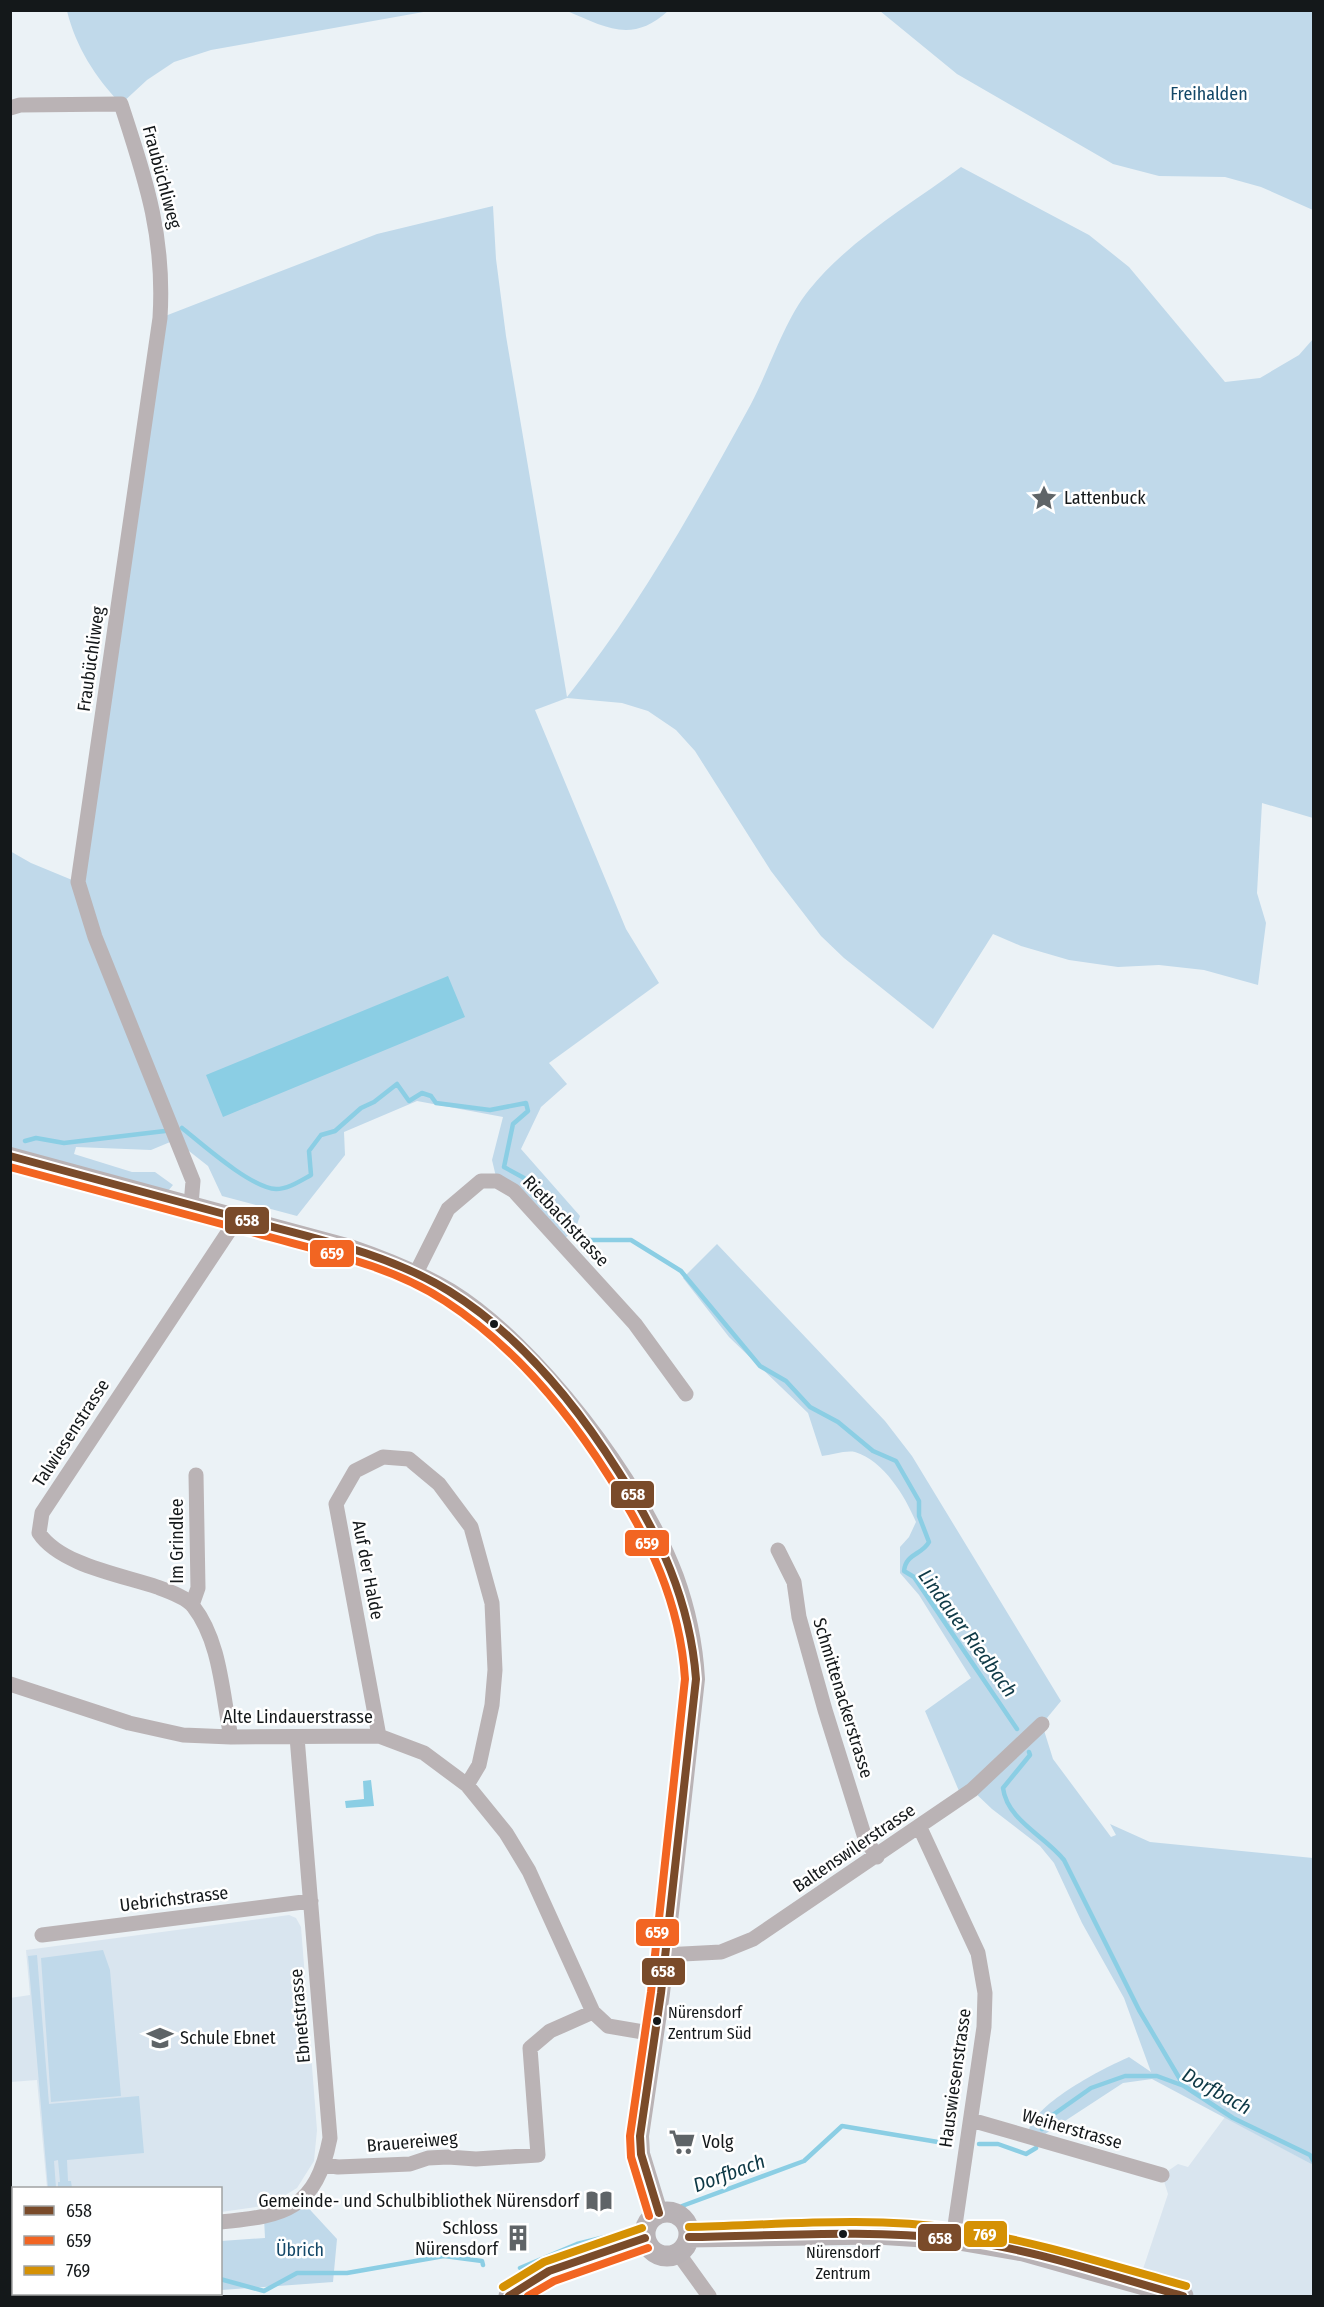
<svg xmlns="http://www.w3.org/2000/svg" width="1324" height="2307" font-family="'Fira Sans Condensed',sans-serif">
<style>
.built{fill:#d9e5ef}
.green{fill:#c0d9ea}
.water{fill:#8bcee4}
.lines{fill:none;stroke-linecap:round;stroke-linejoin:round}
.stream{stroke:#8bcee4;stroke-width:4.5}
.minor{stroke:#bab3b5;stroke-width:15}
.tertiary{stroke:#bab3b5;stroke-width:18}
.secondary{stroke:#b8b2b5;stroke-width:21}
.bus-1-casing{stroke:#fff;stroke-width:12}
.bus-2-casing{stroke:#fff;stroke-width:12}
.bus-3-casing{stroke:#fff;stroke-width:12}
.bus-1{stroke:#7a4b2a;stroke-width:8}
.bus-2{stroke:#f26522;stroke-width:8}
.bus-3{stroke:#d59104;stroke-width:8}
.bus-dot{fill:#14181a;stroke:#fff;stroke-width:2}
.labels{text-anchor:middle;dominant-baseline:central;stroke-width:5;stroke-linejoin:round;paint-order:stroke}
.bus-label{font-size:16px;fill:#14181a;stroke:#fff;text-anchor:start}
.park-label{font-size:18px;fill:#144868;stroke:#fff}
.street-label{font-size:18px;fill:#14181a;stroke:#fff}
.poi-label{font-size:18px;fill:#14181a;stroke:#fff;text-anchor:start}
.water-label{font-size:20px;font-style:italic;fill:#0e3946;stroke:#fff}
.line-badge{stroke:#fff;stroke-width:2}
.badge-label{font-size:16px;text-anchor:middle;font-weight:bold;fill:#fff}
</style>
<rect width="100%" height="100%" fill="#ebf2f6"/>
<!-- built -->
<path class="built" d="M 289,1915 L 296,1918 L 301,1927 L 317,2130 L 314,2161 L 297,2188 L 269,2205 L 221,2212 L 220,2188 L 47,2188 L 37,2080 L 11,2082 L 10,1998 L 30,1995 L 26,1950 Z
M 1225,2117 L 1313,2165 L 1313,2296 L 1183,2296 L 1138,2284 L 1168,2194 L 1162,2175 L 1178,2164 L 1188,2167 Z"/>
<!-- green -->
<path class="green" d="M 67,11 L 429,11 L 211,50 L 174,62 L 147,80 L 121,104 C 95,77 76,47 67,11 Z
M 567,11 L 668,11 C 632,44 605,27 567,11 Z
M 880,11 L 1313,11 L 1313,210 L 1261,187 L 1225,177 L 1159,176 L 1113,164 L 957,74 Z
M 961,167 L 1089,235 L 1129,267 L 1225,382 L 1260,378 L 1299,355 L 1313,339 L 1313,818 L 1262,803 L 1257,893 L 1266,923 L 1258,985 L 1204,970 L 1159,965 L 1118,967 L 1069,960 L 1021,946 L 993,934 L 933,1029 L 844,958 L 821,936 L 771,871 L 695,751 L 676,730 L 648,711 L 622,703 L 567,698 L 535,710 L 626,929 L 659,983 L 549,1063 L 567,1084 L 541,1107 L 521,1149 L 580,1216 L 575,1230 L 560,1242 L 497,1181 L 492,1160 L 503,1117 L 417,1101 L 344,1132 L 345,1155 L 297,1216 L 222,1196 L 208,1166 L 175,1140 L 151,1150 L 76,1147 L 74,1154 L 132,1172 L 155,1172 L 173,1185 L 163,1197 L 11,1156 L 10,851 L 31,863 L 77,882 L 160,318 L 377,234 L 493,206 L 496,259 L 506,336 L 567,697 C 639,608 696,504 751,404 C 769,370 785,319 809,290 C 849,240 910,205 961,167 Z
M 717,1244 L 885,1421 L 912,1456 L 1061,1701 L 1042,1724 L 1053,1759 L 1111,1837 L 1116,1835 L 1110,1824 L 1150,1842 L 1313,1858 L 1313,2165 L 1152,2079 L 1123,2083 L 1045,2134 L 1029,2130 C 1037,2102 1102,2069 1129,2057 L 1151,2072 L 1124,1998 L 1082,1923 L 1054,1863 L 1040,1846 L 992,1809 L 972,1790 L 962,1798 L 925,1711 L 971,1678 L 919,1595 L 900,1573 L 900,1547 L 909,1537 L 916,1522 C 905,1496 884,1461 855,1452 C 846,1450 831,1455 822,1456 L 808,1413 L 729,1337 L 683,1278 Z
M 103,1950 L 110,1970 L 121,2096 L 51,2102 L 41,1958 Z
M 37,1955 L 49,2104 L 139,2096 L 144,2153 L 67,2160 L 68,2181 L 71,2181 L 72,2188 L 58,2188 L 58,2182 L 60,2182 L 58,2160 L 54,2161 L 56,2188 L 48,2188 L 28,1956 Z
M 301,2200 L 337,2239 L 333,2282 L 221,2290 L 221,2241 L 265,2238 L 264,2218 Z
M 13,2269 L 14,2294 L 198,2294 L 193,2296 L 11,2296 L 10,2271 Z"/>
<!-- water -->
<path class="water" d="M 448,976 L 465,1017 L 223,1117 L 206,1075 Z
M 371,1780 L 374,1806 L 346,1808 L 345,1801 L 364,1799 L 363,1781 Z"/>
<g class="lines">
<!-- stream -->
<path class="stream" d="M 182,1128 C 202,1144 251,1188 276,1189 C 288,1189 300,1181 311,1175 L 309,1151 L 321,1135 L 335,1131 L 361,1108 L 374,1102 L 397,1084 L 409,1101 L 422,1093 L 431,1096 L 436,1103 L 490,1110 L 526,1103 L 528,1111 L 513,1124 L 504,1167 L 524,1178 L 575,1230 L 590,1240 L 631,1240 L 681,1271 L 760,1366 L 786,1381 L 810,1407 L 838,1422 L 873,1451 L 896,1461 L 919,1501 L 919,1516 L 929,1542 C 922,1555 906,1553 904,1571 L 914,1577 L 1017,1729
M 25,1141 L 36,1138 L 64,1143 L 165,1131
M 1029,1752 L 1030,1755 L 1003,1788 C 1007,1820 1045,1836 1064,1860 L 1139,2010 L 1184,2086
M 1042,2129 L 1047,2119 L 1091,2088 L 1125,2076 L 1157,2076 L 1184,2086 L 1233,2118 L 1310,2155 L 1314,2162
M 979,2144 L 998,2144 L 1026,2154 L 1036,2148
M 682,2206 L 804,2161 L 842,2126 L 950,2144
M 520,2268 L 577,2244 L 613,2235
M 220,2279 L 264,2291 L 297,2273 L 347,2273 L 444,2256 L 482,2261 L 483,2265
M 163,2296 L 165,2294"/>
<!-- minor -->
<path class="minor" d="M 10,108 L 20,105 L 121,104 C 146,181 165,236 160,318 L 78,882 L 95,937 L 193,1181 L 191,1205
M 416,1273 L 448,1209 L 481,1181 L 497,1181 L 514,1191 L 635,1324 L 686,1394
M 778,1550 L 794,1582 L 799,1617 L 825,1710 L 865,1838 L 877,1857
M 192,1605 L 198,1588 L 196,1475
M 10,1684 L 129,1723 L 183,1735 L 231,1737 L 379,1736 L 424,1753 L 467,1785 L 506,1833 L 529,1871 L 593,2012 L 608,2026 L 655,2034
M 379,1736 L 336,1504 L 355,1471 L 383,1457 L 409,1459 L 439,1484 L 471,1527 L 492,1603 L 495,1670 L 492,1705 L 479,1765 L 467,1785
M 231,1737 C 222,1694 221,1642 193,1606 C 186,1597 168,1591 157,1587 C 122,1575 60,1565 39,1533 L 42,1513 L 231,1228 L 234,1217
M 920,1828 L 978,1953 L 985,1993 L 984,2027 L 953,2239
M 42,1935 L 311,1901
M 664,1955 L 721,1952 L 753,1939 L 972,1790 L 1042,1724
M 971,2120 L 1162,2175
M 324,2165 L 338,2167 L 410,2164 L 428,2158 L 448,2157 L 476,2159 L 538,2155 L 530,2048 L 550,2031 L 593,2012
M 220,2222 C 286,2216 316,2209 330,2138 L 297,1737
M 678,2253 L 709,2296
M 10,2271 L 14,2269"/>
<!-- tertiary -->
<path class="tertiary" d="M 10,1156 L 350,1248 C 385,1260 418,1273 450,1292 C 536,1345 640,1483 675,1577 C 687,1610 694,1644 696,1679 L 661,1993 L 640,2136 L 641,2154 L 659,2213"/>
<!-- secondary -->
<path class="secondary" d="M645 2234a22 22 0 1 1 44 0a22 22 0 1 1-44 0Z
M 689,2237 L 877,2234 L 953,2239 L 1023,2251 L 1183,2296
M 509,2296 L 549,2271 L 645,2238"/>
<!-- bus-1 casing -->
<g class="bus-1-casing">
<path id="bus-1" d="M 10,1156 C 90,1178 170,1199 250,1221 C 318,1239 389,1254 449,1291 C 518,1334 575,1403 618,1471 C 660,1536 690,1601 696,1679 L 661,1993 L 640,2136 L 641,2154 L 659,2213
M 689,2237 C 776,2236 866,2229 953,2239 C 1031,2248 1107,2275 1183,2296
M 509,2296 L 549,2271 L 645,2238"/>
</g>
<!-- bus-2 casing -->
<g class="bus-2-casing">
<path id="bus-2" d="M 10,1167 C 92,1189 174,1211 255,1233 C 319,1251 389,1264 445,1301 C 511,1344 566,1409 608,1475 C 649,1538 680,1602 685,1679 L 651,1992 L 630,2136 L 631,2157 L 649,2216
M 528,2296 L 554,2281 L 648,2248"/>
</g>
<!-- bus-3 casing -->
<g class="bus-3-casing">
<path id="bus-3" d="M 689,2227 C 777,2225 869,2216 957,2229 C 1035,2241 1110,2265 1186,2286
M 503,2287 L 544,2262 L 642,2228"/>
</g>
<!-- bus-1 -->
<use href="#bus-1" class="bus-1"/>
<!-- bus-2 -->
<use href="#bus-2" class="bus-2"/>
<!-- bus-3 -->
<use href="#bus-3" class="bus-3"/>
</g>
<!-- icons -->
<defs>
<g id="sight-bare" transform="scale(2.07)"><path d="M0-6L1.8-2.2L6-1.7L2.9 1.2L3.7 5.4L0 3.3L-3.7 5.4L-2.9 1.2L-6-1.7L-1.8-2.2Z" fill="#5f6467" stroke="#fff" stroke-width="2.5" paint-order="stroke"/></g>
<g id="school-bare" transform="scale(2.07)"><path d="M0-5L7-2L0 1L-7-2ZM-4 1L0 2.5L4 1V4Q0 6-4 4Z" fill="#5f6467" stroke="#fff" stroke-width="2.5" paint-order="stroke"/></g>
<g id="supermarket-bare" transform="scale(2.07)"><path d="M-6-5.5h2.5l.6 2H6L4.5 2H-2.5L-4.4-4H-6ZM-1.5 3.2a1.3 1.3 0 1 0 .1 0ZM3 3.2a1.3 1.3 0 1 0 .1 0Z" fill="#5f6467" stroke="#fff" stroke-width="2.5" paint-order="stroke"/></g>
<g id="library-bare" transform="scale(2.07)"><path d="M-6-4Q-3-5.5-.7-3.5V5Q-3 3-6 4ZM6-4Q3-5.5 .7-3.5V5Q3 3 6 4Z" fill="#5f6467" stroke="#fff" stroke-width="2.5" paint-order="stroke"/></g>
<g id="building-bare" transform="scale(2.07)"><path d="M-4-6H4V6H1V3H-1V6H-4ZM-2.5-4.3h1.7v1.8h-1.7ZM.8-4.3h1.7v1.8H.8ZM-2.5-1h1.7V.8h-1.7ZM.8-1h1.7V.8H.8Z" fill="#5f6467" stroke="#fff" stroke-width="2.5" paint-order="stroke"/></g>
</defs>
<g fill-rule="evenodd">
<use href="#sight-bare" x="1044" y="498"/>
<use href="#school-bare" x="160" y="2038"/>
<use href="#supermarket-bare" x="682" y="2142"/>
<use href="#library-bare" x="599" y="2201"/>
<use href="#building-bare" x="518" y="2238"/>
</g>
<!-- markers -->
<g class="bus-dot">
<circle cx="494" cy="1324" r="5"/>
<circle cx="657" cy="2021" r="5"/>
<circle cx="843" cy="2234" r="5"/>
</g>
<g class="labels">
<!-- bus labels -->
<g class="bus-label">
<text x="668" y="2012">Nürensdorf<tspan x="668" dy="21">Zentrum Süd</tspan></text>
<text x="843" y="2252" text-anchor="middle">Nürensdorf<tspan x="843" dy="21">Zentrum</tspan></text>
</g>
<!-- park labels -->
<g class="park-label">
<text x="1209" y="94">Freihalden</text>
<text x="300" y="2250">Übrich</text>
</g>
<!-- street labels -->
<g class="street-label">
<text transform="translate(162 177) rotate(75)">Fraubüchliweg</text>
<text transform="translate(91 659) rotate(-82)">Fraubüchliweg</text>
<text transform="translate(566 1221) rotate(47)">Rietbachstrasse</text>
<text transform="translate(71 1433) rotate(-57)">Talwiesenstrasse</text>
<text transform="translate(177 1541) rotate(-90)">Im Grindlee</text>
<text transform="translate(368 1570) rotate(79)">Auf der Halde</text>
<text transform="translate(843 1698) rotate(73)">Schmittenackerstrasse</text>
<text x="298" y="1717">Alte Lindauerstrasse</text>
<text transform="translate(854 1848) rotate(-34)">Baltenswilerstrasse</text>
<text transform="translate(174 1899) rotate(-7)">Uebrichstrasse</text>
<text transform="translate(300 2016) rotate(-95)">Ebnetstrasse</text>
<text transform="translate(955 2078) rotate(-82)">Hauswiesenstrasse</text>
<text transform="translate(1072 2129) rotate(16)">Weiherstrasse</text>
<text transform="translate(412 2142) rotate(-5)">Brauereiweg</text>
</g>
<!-- poi labels -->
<g class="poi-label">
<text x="1064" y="498">Lattenbuck</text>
<text x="180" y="2038">Schule Ebnet</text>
<text x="702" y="2142">Volg</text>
<text x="579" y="2201" text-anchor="end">Gemeinde- und Schulbibliothek Nürensdorf</text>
<text x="498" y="2228" text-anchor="end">Schloss<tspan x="498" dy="21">Nürensdorf</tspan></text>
</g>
<!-- water labels -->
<g class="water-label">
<text transform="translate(968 1633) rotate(54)">Lindauer Riedbach</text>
<text transform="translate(1217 2091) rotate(29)">Dorfbach</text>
<text transform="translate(729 2173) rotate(-20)">Dorfbach</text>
</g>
</g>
<g class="line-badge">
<rect x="224" y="1206" width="46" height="29" rx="6" fill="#7a4b2a"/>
<rect x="309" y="1239" width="46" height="29" rx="6" fill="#f26522"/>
<rect x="610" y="1480" width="45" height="29" rx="6" fill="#7a4b2a"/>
<rect x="624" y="1529" width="46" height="28" rx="6" fill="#f26522"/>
<rect x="635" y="1918" width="45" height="29" rx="6" fill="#f26522"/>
<rect x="641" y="1957" width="45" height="29" rx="6" fill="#7a4b2a"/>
<rect x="963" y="2220" width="45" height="28" rx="6" fill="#d59104"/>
<rect x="917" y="2223" width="45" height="29" rx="6" fill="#7a4b2a"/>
</g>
<g class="badge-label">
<text x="247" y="1226">658</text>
<text x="332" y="1259">659</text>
<text x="633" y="1500">658</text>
<text x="647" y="1549">659</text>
<text x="657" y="1938">659</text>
<text x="663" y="1977">658</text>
<text x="985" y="2240">769</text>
<text x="940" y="2244">658</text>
</g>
<!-- border -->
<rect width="1324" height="2307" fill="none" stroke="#14181a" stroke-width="24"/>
<!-- legend -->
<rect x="12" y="2187" width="210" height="108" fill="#ffffff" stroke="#a1a3a3" stroke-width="1.5"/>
<rect x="24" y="2206" width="30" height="9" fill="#7a4b2a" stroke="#a1a3a3" stroke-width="1.5"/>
<text x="66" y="2217" font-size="18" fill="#14181a">658</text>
<rect x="24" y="2236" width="30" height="9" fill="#f26522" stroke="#a1a3a3" stroke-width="1.5"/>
<text x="66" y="2247" font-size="18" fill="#14181a">659</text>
<rect x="24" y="2266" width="30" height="9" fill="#d59104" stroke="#a1a3a3" stroke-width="1.5"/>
<text x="66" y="2277" font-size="18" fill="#14181a">769</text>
</svg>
